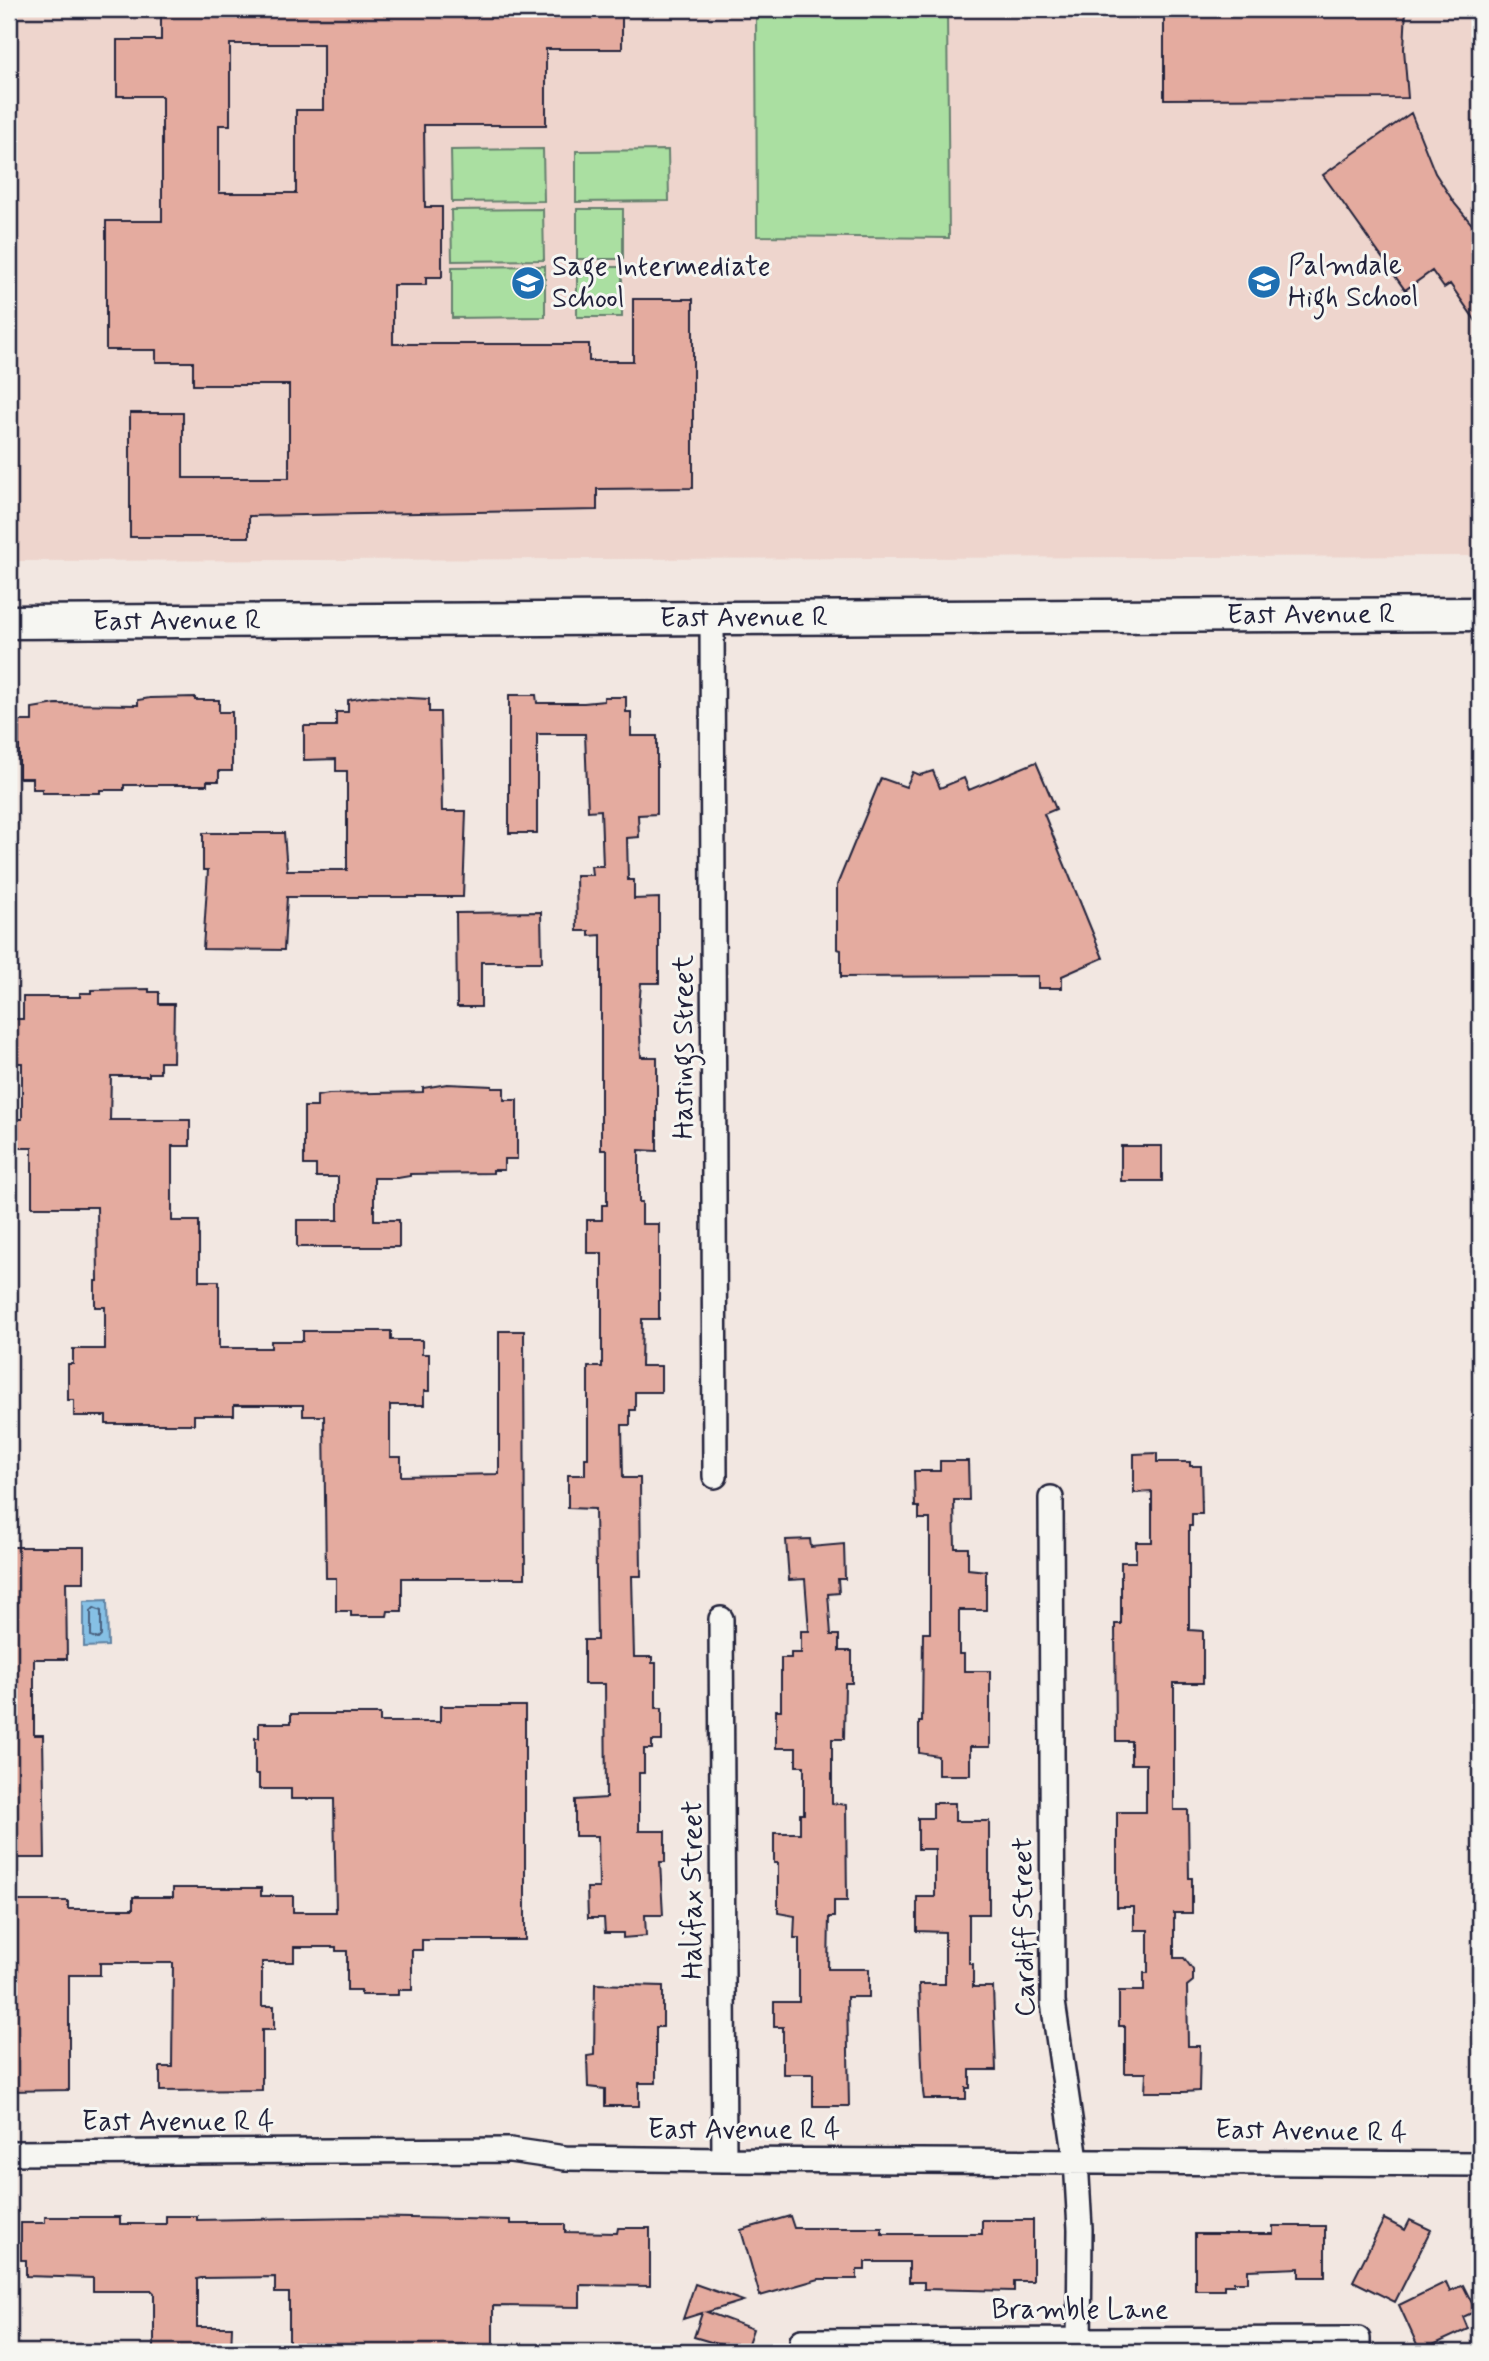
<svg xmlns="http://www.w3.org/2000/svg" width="1489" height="2361" font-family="Mynerve,sans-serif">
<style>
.built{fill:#eed5cd}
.green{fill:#aadfa1;stroke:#66806e;stroke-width:2}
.water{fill:#86c0e5;stroke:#5e81a1;stroke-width:2}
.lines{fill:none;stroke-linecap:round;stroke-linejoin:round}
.shore{stroke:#4a617f;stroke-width:2}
.building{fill:#e4ab9f;stroke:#22223b;stroke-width:2;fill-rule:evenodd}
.minor-casing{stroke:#22223b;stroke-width:28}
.secondary-casing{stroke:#22223b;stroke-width:37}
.minor{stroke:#f6f6f2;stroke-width:23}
.secondary{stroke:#f6f6f2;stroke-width:32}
.labels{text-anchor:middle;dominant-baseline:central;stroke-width:6;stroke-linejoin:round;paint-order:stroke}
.poi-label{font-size:28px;fill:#22223b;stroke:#f6f6f2;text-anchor:start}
.street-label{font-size:28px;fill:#22223b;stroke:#f6f6f2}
</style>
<rect width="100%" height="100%" fill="#f2e7e1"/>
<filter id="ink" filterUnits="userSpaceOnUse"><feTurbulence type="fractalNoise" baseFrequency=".0143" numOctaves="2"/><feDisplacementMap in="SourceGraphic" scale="14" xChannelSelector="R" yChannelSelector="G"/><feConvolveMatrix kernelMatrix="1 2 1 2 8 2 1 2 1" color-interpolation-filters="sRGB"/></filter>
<g filter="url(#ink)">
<!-- built -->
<path class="built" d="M 9,9 L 1480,9 L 1480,556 L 9,561 Z"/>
<!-- green -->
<path class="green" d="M 756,9 L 947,9 L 949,238 L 757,236 Z
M 543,149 L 544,201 L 452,202 L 451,150 Z
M 668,150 L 669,201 L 576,202 L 576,151 Z
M 543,209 L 544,260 L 452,261 L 451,210 Z
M 577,209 L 623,209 L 623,259 L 577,259 Z
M 545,266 L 545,317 L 452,318 L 452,267 Z
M 577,267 L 622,267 L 622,317 L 577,317 Z"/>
<!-- water -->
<path class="water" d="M 107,1600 L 108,1646 L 84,1647 L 84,1601 Z"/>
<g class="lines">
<!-- shore -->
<path class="shore" d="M 94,1608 L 101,1611 L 101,1636 L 98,1639 L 91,1636 L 91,1611 Z"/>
</g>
<!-- building -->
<path class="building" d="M 161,9 L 622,9 L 622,49 L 546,49 L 546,125 L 424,125 L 425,207 L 442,207 L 442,277 L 426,277 L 426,285 L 393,285 L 393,344 L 589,344 L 589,361 L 633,361 L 633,299 L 693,299 L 693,488 L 597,489 L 597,510 L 249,516 L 249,537 L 130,537 L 130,413 L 183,413 L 183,478 L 289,478 L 289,385 L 193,385 L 193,362 L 156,362 L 156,350 L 106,350 L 106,221 L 162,221 L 162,96 L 117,96 L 117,40 L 161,40 ZM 230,44 L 323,44 L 323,110 L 296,110 L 296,193 L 219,193 L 219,125 L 230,125 Z
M 1164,9 L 1406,9 L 1404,49 L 1408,98 L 1164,99 Z
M 1411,113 L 1435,173 L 1455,204 L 1480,234 L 1480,327 L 1450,284 L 1444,288 L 1432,271 L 1405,290 L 1323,175 Z
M 509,695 L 536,695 L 537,703 L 584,703 L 604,701 L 604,697 L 626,697 L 626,712 L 631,712 L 631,736 L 657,736 L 657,814 L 638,815 L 639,837 L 627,838 L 628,880 L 634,880 L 634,899 L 659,898 L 659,983 L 641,983 L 639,1007 L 641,1057 L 657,1057 L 657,1151 L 639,1150 L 639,1202 L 642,1202 L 642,1224 L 659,1224 L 659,1319 L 642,1319 L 641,1366 L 661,1366 L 661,1392 L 635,1392 L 635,1410 L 630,1410 L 630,1425 L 622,1425 L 623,1478 L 640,1478 L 641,1576 L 632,1576 L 634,1657 L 652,1657 L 652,1663 L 656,1663 L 656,1708 L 662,1708 L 662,1741 L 652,1741 L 652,1749 L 644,1749 L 644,1773 L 639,1773 L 639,1831 L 665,1831 L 665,1862 L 660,1862 L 663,1915 L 645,1915 L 646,1936 L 623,1938 L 623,1933 L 605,1933 L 604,1918 L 588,1918 L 587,1888 L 599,1888 L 598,1836 L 575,1836 L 575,1800 L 606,1798 L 605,1684 L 584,1684 L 584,1640 L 597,1640 L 595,1509 L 568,1508 L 568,1475 L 585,1475 L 585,1458 L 588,1458 L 588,1367 L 602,1367 L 602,1253 L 587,1253 L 587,1220 L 602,1220 L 602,1205 L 607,1205 L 607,1150 L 601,1150 L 601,935 L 589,936 L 589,931 L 577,931 L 576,875 L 592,875 L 591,866 L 603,866 L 601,810 L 588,811 L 585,734 L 537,734 L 537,833 L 509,833 Z
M 372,696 L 429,699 L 429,712 L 440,712 L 442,811 L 466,811 L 463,897 L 287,897 L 284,950 L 203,949 L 208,870 L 203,870 L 203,833 L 284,833 L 287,870 L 347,870 L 347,771 L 336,771 L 336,759 L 304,760 L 304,726 L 336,726 L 336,712 L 348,712 L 348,700 Z
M 195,697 L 195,700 L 219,700 L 219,712 L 232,712 L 232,771 L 219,771 L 219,781 L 207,781 L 207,785 L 124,785 L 124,790 L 100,790 L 100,793 L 42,793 L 42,789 L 32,789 L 32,778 L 19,778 L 19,721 L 32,721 L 32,708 L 56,704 L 138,705 L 138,700 L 150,698 Z
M 1036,762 L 1056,809 L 1044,814 L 1103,958 L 1062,976 L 1062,988 L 1038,988 L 1038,976 L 841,977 L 841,950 L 837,949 L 837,885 L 881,778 L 906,787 L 913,772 L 920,775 L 933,771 L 940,788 L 964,778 L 969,790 Z
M 541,912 L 542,962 L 481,962 L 481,1007 L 457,1007 L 456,913 Z
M 149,989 L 149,992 L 159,992 L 159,1004 L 174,1004 L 173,1062 L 160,1062 L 160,1073 L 149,1073 L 149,1076 L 111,1076 L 110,1120 L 190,1120 L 190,1146 L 172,1146 L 172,1221 L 199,1221 L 199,1281 L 219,1281 L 219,1348 L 271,1348 L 271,1341 L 303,1341 L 303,1331 L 391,1331 L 391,1340 L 422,1340 L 422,1354 L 429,1354 L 429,1391 L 424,1391 L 424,1405 L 390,1405 L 390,1457 L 401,1457 L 401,1476 L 499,1474 L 499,1331 L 524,1331 L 525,1578 L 402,1578 L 402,1611 L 388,1611 L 387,1616 L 351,1616 L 351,1611 L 336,1611 L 336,1578 L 326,1578 L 324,1416 L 303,1416 L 303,1405 L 234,1405 L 234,1415 L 194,1415 L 194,1424 L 106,1424 L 106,1416 L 74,1416 L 74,1400 L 68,1400 L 68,1364 L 73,1364 L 73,1349 L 105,1349 L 105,1307 L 95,1307 L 95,1281 L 98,1281 L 97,1207 L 32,1207 L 32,1148 L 9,1148 L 9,1119 L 22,1119 L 22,1063 L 9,1063 L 9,1019 L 23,1019 L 23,997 L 80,997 L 80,993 L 91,993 L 91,990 Z
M 447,1084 L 492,1086 L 492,1088 L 504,1088 L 504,1100 L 517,1100 L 517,1159 L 504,1159 L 504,1170 L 493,1170 L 493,1173 L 410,1174 L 410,1176 L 398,1178 L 374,1178 L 374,1220 L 399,1220 L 399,1247 L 297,1247 L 297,1220 L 338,1220 L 338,1177 L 316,1177 L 316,1165 L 304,1165 L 304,1107 L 317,1107 L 317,1096 L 329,1094 L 423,1092 L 423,1088 Z
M 1121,1146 L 1162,1146 L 1162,1181 L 1121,1181 Z
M 1157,1453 L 1157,1462 L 1190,1462 L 1190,1466 L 1201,1466 L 1202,1514 L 1192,1514 L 1192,1526 L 1189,1526 L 1189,1630 L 1203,1631 L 1203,1683 L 1174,1683 L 1174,1810 L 1188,1810 L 1189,1878 L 1192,1878 L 1192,1913 L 1174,1913 L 1174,1958 L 1184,1958 L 1193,1970 L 1193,1981 L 1187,1986 L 1188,2046 L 1200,2046 L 1199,2091 L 1184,2092 L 1145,2092 L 1146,2073 L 1125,2073 L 1125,2026 L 1119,2026 L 1119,1991 L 1144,1991 L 1144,1973 L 1148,1973 L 1148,1930 L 1134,1930 L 1134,1907 L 1117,1907 L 1117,1812 L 1146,1812 L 1146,1764 L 1131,1764 L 1131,1741 L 1116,1741 L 1115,1624 L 1121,1624 L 1121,1562 L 1136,1562 L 1136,1542 L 1152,1542 L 1152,1492 L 1134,1493 L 1134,1454 Z
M 940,1461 L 968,1461 L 969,1500 L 954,1500 L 955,1548 L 968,1548 L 968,1569 L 986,1571 L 986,1610 L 959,1610 L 959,1654 L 964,1654 L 964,1671 L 990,1671 L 990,1747 L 970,1747 L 970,1775 L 938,1775 L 938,1756 L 919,1753 L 919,1722 L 922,1722 L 923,1633 L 930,1633 L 930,1519 L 919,1519 L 919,1507 L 915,1507 L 914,1471 L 940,1471 Z
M 810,1539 L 811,1547 L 844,1544 L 845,1579 L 838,1579 L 839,1593 L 828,1594 L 831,1635 L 839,1635 L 839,1651 L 852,1651 L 852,1683 L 845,1683 L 844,1739 L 832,1739 L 832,1803 L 846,1805 L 847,1901 L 834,1901 L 834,1917 L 829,1917 L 828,1969 L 869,1969 L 869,1997 L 847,1997 L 849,2106 L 813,2106 L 813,2074 L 783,2074 L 783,2027 L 774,2027 L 774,2002 L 799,2002 L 799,1938 L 794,1938 L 795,1916 L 778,1913 L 778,1863 L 774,1863 L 774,1833 L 800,1833 L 800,1814 L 804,1814 L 804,1766 L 796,1766 L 796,1748 L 776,1748 L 776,1710 L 781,1710 L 781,1658 L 791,1658 L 791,1653 L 801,1653 L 801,1631 L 809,1631 L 805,1579 L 789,1580 L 786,1540 Z
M 9,1547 L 84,1547 L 84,1582 L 66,1582 L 67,1659 L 34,1659 L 34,1735 L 43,1735 L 45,1858 L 9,1858 Z
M 440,1706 L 525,1706 L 525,1940 L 422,1940 L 422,1950 L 412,1950 L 412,1990 L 398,1990 L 398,1995 L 361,1995 L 361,1990 L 347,1990 L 347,1951 L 336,1951 L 336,1947 L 294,1947 L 294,1962 L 262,1962 L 262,2006 L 274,2006 L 274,2030 L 262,2030 L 262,2090 L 160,2091 L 160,2067 L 172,2067 L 173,1963 L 100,1963 L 100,1975 L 69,1975 L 69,2090 L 9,2091 L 9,1901 L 68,1901 L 68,1909 L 133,1909 L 133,1897 L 173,1897 L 173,1888 L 261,1888 L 261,1896 L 293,1896 L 293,1912 L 336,1912 L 334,1799 L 291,1799 L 291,1789 L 259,1789 L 259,1774 L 255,1774 L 255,1738 L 259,1738 L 259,1723 L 291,1723 L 291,1714 L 380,1714 L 380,1722 L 440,1722 Z
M 933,1803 L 955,1803 L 955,1821 L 989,1821 L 989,1914 L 969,1914 L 969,1964 L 973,1964 L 973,1987 L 993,1987 L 996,2070 L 970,2070 L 970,2088 L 966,2088 L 966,2099 L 924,2099 L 923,2092 L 919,1984 L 945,1984 L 945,1932 L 917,1931 L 917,1897 L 935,1897 L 935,1849 L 918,1849 L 918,1818 L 933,1818 Z
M 595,1984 L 663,1986 L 663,2027 L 656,2027 L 656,2083 L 639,2083 L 639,2106 L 605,2106 L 605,2089 L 588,2087 L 587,2056 L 594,2055 Z
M 166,2216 L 197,2216 L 197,2220 L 361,2217 L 510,2220 L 510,2224 L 565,2224 L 565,2232 L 617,2233 L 618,2228 L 650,2228 L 650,2286 L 580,2285 L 580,2307 L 493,2306 L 493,2352 L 289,2352 L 289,2293 L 275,2293 L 275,2277 L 201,2278 L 197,2279 L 197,2327 L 232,2327 L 231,2352 L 154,2352 L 154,2293 L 152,2291 L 93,2291 L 93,2278 L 26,2276 L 26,2260 L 21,2260 L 21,2223 L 45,2223 L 45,2217 L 120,2217 L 120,2224 L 166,2224 Z
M 790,2216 L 794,2228 L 882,2228 L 882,2234 L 982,2234 L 982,2220 L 1033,2220 L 1033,2281 L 1014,2281 L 1014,2291 L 924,2289 L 924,2282 L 909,2282 L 909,2262 L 865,2262 L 865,2270 L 857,2270 L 857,2279 L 819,2279 L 760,2296 L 741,2230 Z
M 1384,2219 L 1405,2230 L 1410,2220 L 1431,2230 L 1395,2302 L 1353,2281 Z
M 1273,2226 L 1325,2226 L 1325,2277 L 1299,2277 L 1299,2268 L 1248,2270 L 1248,2282 L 1234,2282 L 1234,2285 L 1224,2285 L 1224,2290 L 1195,2290 L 1195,2234 L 1273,2234 Z
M 1446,2282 L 1450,2291 L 1463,2285 L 1476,2311 L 1463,2317 L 1468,2329 L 1420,2351 L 1399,2305 Z
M 695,2284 L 743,2301 L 707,2312 L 753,2329 L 745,2352 L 694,2337 L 702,2313 L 683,2319 Z"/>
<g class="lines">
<!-- minor casing -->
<g class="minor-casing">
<path id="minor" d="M 712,618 L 715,1476
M 1051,1498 L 1053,2002 L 1076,2160 L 1080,2229 L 1079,2352
M 721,1619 L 724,2160
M 9,2153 L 510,2150 L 565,2158 L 724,2160 L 1480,2164
M 802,2352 L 802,2341 L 1358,2339 L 1358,2352"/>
</g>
<!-- secondary casing -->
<g class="secondary-casing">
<g id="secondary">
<path id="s1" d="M 9,622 L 1480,614"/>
</g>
</g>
<!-- minor -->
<use href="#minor" class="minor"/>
<!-- secondary -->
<use href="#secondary" class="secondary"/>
</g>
</g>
<!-- icons -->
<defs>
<g id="school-disc" transform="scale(1.75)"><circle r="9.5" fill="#1f6fb2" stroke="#f6f6f2"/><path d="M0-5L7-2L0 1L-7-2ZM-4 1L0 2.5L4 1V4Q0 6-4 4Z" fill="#fff"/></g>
</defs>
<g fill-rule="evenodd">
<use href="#school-disc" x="1264" y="282"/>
<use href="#school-disc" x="528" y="283"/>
</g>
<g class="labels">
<!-- poi labels -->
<g class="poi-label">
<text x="1288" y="266">Palmdale<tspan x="1288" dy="32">High School</tspan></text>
<text x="552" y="267">Sage Intermediate<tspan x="552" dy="32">School</tspan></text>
</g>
<!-- street labels -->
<g class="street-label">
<text stroke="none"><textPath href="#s1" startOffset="1302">East Avenue R</textPath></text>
<text stroke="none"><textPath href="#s1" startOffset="735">East Avenue R</textPath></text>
<text stroke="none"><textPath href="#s1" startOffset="168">East Avenue R</textPath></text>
<text transform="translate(684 1047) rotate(-90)">Hastings Street</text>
<text transform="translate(693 1890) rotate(-90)">Halifax Street</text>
<text transform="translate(1025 1927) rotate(-91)">Cardiff Street</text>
<text x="178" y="2122">East Avenue R 4</text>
<text x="744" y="2130">East Avenue R 4</text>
<text transform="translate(1311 2132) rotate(1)">East Avenue R 4</text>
<text x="1080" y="2310">Bramble Lane</text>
</g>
</g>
<!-- margin -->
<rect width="1489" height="2361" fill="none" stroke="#f6f6f2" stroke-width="35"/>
<rect x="18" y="18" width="1454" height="2326" fill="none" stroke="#22223b" stroke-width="2.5" filter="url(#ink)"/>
</svg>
